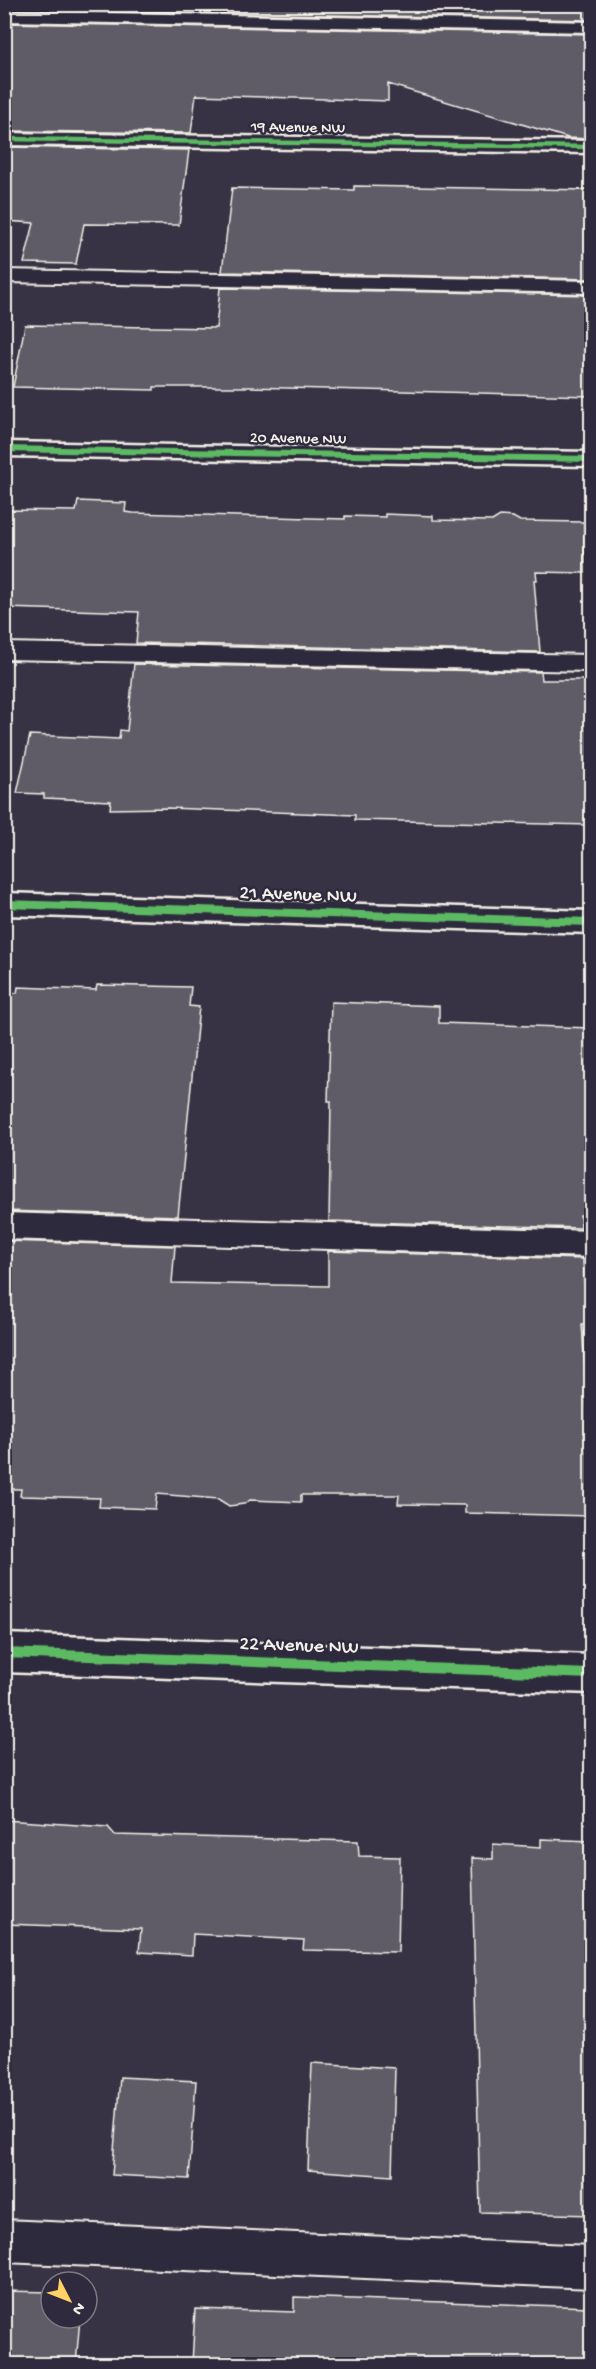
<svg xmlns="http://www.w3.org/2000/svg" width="596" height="2369" font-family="'Gochi Hand',sans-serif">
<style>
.building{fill:#5f5c67;stroke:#f4f1e8;stroke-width:1.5}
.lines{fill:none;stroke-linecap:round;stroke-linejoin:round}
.lane-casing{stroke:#f4f1e8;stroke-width:4}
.street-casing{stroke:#f4f1e8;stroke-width:5}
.lane{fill:#2f2a3d;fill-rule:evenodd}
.street{fill:#2f2a3d;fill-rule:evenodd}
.cycleway-far3-casing{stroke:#2f2a3d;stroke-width:7}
.cycleway-far2-casing{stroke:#2f2a3d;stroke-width:9}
.cycleway-far1-casing{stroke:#2f2a3d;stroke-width:11}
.cycleway-casing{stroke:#2f2a3d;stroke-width:14}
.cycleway-far3{stroke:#5cba63;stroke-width:4.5}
.cycleway-far2{stroke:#5cba63;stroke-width:6}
.cycleway-far1{stroke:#5cba63;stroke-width:8}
.cycleway{stroke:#5cba63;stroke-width:10}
.labels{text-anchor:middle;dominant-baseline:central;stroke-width:5;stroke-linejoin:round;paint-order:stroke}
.far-street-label{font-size:16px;fill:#f4f1e8;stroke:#2f2a3d}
.street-label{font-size:20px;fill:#f4f1e8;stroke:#2f2a3d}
</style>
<rect width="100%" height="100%" fill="#373244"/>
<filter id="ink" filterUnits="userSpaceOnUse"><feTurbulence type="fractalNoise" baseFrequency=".0167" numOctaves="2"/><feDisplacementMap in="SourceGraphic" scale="12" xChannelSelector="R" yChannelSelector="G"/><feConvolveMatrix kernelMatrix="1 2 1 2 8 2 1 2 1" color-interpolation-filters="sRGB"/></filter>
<g filter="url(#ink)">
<!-- building -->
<path class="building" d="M 4,4 L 591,4 L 591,20 L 4,9 Z
M 4,23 L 591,34 L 591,139 L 568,138 L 388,84 L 388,101 L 196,95 L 191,133 L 4,131 Z
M 4,147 L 189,150 L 179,225 L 84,224 L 76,264 L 24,263 L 34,223 L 4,221 Z
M 354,186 L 591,190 L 591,279 L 222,272 L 232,188 L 354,190 Z
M 220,288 L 591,295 L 591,396 L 249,387 L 154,387 L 154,390 L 13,387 L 25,325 L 216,328 Z
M 78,501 L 126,503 L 125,512 L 133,513 L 345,519 L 345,516 L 385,517 L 385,514 L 433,516 L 433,520 L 492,521 L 500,516 L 513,517 L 520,521 L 584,522 L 585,573 L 536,572 L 537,580 L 534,580 L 540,652 L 136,643 L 139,612 L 4,608 L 4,510 L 76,511 Z
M 134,664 L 541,672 L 542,680 L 591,680 L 591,825 L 355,820 L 355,815 L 167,808 L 110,809 L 111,801 L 44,798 L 44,794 L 17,793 L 30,735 L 119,739 L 120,730 L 127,731 Z
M 97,985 L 191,987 L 189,1006 L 199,1007 L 178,1216 L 4,1211 L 4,993 L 17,993 L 18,987 L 96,990 Z
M 331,1002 L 439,1006 L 439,1023 L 591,1028 L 591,1215 L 580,1215 L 581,1228 L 329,1221 L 331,1101 L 328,1101 Z
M 4,1241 L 175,1246 L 172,1283 L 328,1286 L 328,1251 L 583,1259 L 587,1324 L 582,1324 L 591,1458 L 591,1516 L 465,1513 L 465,1505 L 398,1504 L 399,1495 L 301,1495 L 301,1502 L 250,1500 L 244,1504 L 229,1506 L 218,1499 L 157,1494 L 155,1509 L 99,1507 L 100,1498 L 20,1496 L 21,1489 L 4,1489 Z
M 4,1820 L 108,1827 L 115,1835 L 358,1841 L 359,1856 L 400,1857 L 398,1952 L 303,1950 L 304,1940 L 193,1934 L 192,1955 L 139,1952 L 141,1929 L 4,1924 Z
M 541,1839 L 591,1841 L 591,2215 L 480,2212 L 472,1858 L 493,1859 L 493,1844 L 541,1847 Z
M 312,2063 L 395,2068 L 392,2176 L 308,2170 Z
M 120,2077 L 196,2081 L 189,2179 L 112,2175 Z
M 4,2291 L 51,2292 L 51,2318 L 80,2318 L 76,2364 L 4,2364 Z
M 294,2297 L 591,2307 L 591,2364 L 192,2364 L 195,2309 L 294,2312 Z"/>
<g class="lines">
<!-- lane casing -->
<g class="lane-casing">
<path id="lane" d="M 4,11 L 592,22 L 592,32 L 4,21 Z
M 4,270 L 592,281 L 592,293 L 4,282 Z
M 4,643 L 592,655 L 592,671 L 4,659 Z
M 4,1213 L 592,1231 L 592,1257 L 4,1239 Z
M 4,2220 L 592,2246 L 592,2288 L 4,2262 Z"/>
</g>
<!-- street casing -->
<g class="street-casing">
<path id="street" d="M 4,133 L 592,141 L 592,153 L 4,145 Z
M 4,442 L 592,452 L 592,466 L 4,456 Z
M 4,893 L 592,911 L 592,933 L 4,915 Z
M 4,1634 L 592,1655 L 592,1693 L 4,1672 Z"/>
</g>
<!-- lane -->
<use href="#lane" class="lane"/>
<!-- street -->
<use href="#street" class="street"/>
<!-- cycleway-far3 casing -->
<g class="cycleway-far3-casing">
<path id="cycleway-far3" d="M 4,139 L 592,147"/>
</g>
<!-- cycleway-far2 casing -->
<g class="cycleway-far2-casing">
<path id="cycleway-far2" d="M 4,449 L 592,459"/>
</g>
<!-- cycleway-far1 casing -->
<g class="cycleway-far1-casing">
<path id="cycleway-far1" d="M 4,904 L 592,922"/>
</g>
<!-- cycleway casing -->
<g class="cycleway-casing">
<path id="cycleway" d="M 4,1653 L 592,1674"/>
</g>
<!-- cycleway-far3 -->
<use href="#cycleway-far3" class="cycleway-far3"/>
<!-- cycleway-far2 -->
<use href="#cycleway-far2" class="cycleway-far2"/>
<!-- cycleway-far1 -->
<use href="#cycleway-far1" class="cycleway-far1"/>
<!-- cycleway -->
<use href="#cycleway" class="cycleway"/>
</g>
</g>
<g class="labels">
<!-- far-street labels -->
<g class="far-street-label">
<text transform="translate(298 129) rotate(1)">19 Avenue NW</text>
<text transform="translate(298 440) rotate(1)">20 Avenue NW</text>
</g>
<!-- street labels -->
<g class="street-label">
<text transform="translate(298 896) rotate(2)">21 Avenue NW</text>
<text transform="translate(299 1647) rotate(2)">22 Avenue NW</text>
</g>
</g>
<!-- margin -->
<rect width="596" height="2369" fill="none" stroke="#2f2a3d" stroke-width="24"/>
<rect x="12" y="12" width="572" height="2345" fill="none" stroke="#f4f1e8" stroke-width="2" filter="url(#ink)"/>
<!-- north arrow -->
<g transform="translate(69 2300) rotate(132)"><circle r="28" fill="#2f2a3d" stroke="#7e7a81" stroke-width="1.5"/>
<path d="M0-4.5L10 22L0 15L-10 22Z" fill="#ffd166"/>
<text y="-9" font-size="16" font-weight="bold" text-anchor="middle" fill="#f4f1e8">N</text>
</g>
</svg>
